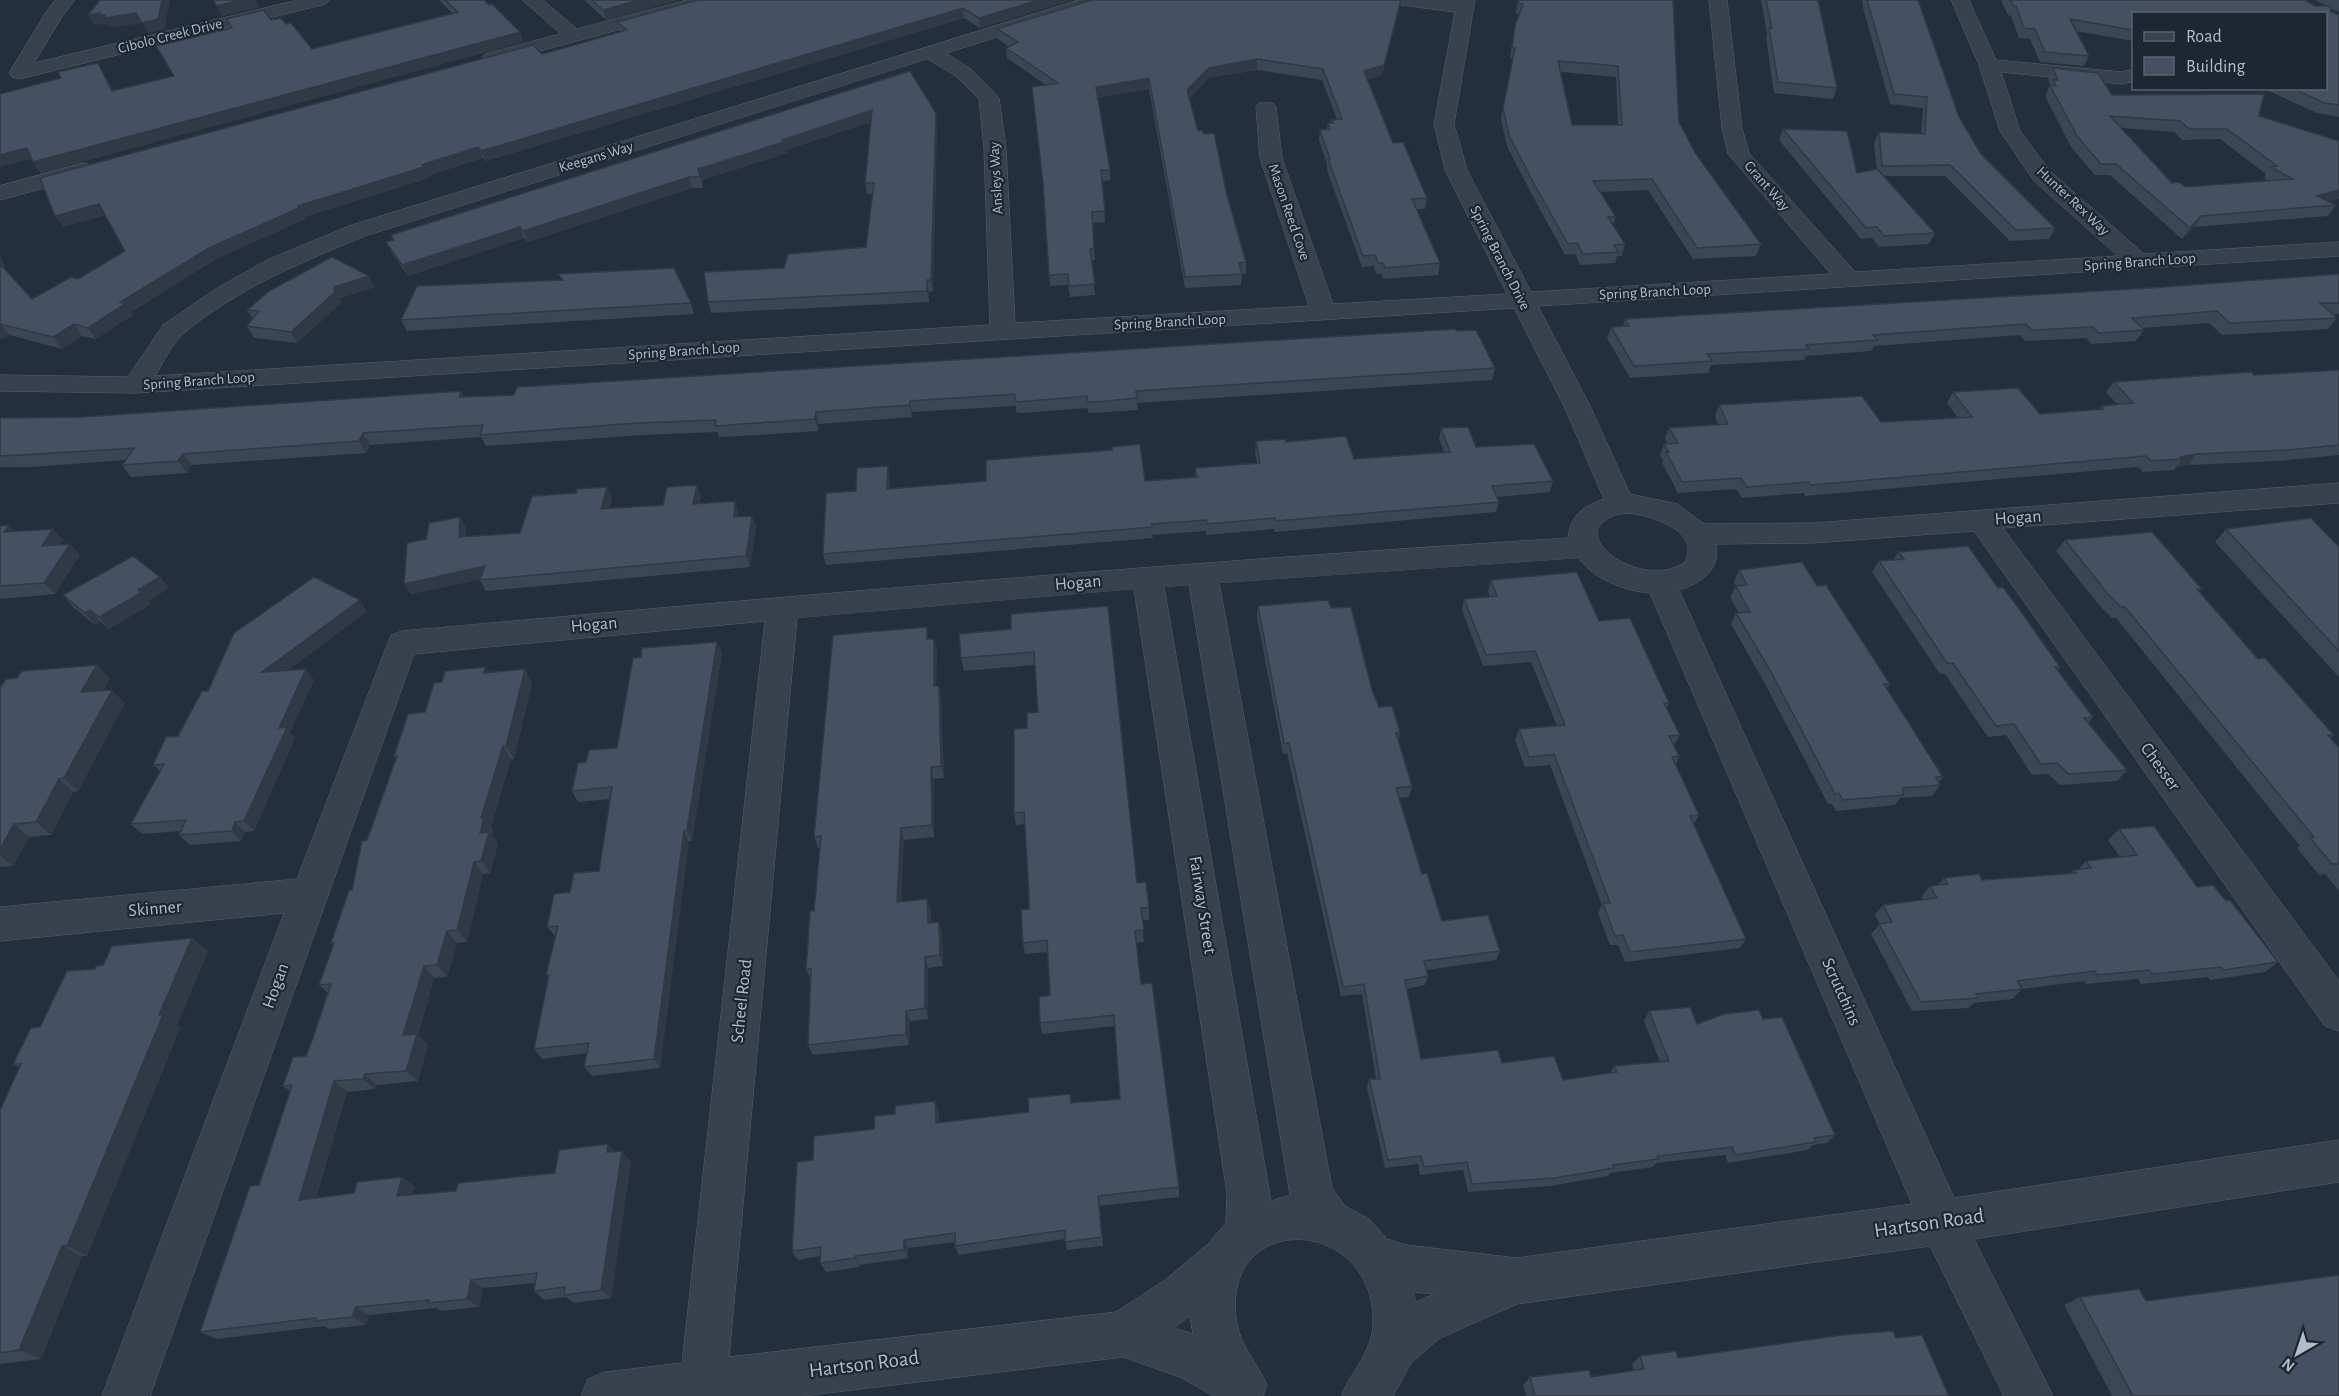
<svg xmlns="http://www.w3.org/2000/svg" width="2339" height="1396" font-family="'Alegreya Sans',sans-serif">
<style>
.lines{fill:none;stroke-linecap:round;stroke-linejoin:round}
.minor-casing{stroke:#565f6c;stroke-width:1}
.minor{fill:#38414e;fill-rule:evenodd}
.wall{fill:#3b4654;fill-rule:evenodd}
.shaded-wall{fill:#303945}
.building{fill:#455162;stroke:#303945;stroke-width:1.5;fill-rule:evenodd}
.labels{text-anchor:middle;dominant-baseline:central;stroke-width:4.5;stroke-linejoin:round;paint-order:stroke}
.far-street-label{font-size:15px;fill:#b4bcc9;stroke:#1d2633}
.street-label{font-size:18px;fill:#b4bcc9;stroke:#1d2633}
.near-street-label{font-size:21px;fill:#b4bcc9;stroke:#1d2633}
</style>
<rect width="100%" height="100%" fill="#242f3e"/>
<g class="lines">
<!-- minor casing -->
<g class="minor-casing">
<path id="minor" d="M 56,0 L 75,0 L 63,15 L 34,63 L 298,0 L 329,0 L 326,4 L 19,79 L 12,77 L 9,73 L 46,12 Z
M 523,0 L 543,0 L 577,29 L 687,0 L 717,0 L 714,4 L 499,62 L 485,62 L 482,58 L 485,54 L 560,34 Z
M 1079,0 L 1107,0 L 1104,4 L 946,53 L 971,69 L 999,98 L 1006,148 L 1015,323 L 1309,306 L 1260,158 L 1256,107 L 1259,103 L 1273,103 L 1276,107 L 1282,158 L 1333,304 L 1507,294 L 1445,170 L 1434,124 L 1455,12 L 1401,5 L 1392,0 L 1475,0 L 1454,124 L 1467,170 L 1531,292 L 1831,274 L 1728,154 L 1722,128 L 1709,0 L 1727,0 L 1742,128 L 1749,153 L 1855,272 L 2118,256 L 2034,181 L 2000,131 L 1979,65 L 1951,0 L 1969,0 L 1996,60 L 2122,72 L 2134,69 L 2134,81 L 2122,84 L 2001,72 L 2020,131 L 2050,171 L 2144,254 L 2339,242 L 2339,256 L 1538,306 L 1591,408 L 1630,494 L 1677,504 L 1704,524 L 1813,523 L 2339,483 L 2339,503 L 2003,528 L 2339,981 L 2339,1031 L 2325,1026 L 1974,531 L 1813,543 L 1716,544 C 1721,570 1701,583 1679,590 L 1954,1198 L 2339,1140 L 2339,1182 L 1974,1239 L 2053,1396 L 2004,1396 L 1930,1246 L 1517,1304 L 1440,1338 L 1411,1363 L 1393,1396 L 1341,1396 C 1351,1372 1371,1353 1373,1326 C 1378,1214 1217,1208 1237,1324 C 1241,1347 1258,1364 1267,1385 L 1263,1396 L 1214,1396 L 1180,1377 L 1123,1357 L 803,1396 L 581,1396 L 588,1379 L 605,1372 L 682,1363 L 765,621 L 414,654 L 150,1396 L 102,1396 L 284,913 L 0,941 L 0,907 L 297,879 L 391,635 L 402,631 C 791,596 1179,562 1568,538 C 1570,515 1584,506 1604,499 L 1565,408 L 1514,308 L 136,393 L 0,391 L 0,375 L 128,377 L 163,325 L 217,288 L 269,259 L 349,226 ZM 928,59 L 957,77 L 979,99 L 984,148 L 990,325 L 155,376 C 163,363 172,344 183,334 C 236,289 302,262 365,236 ZM 1623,513 C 1646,513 1704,530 1684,563 C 1643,589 1574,542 1605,520 C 1610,516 1618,515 1623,513 ZM 1579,558 C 1593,579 1625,591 1650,593 L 1912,1204 L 1517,1258 L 1406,1245 L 1387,1239 L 1369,1219 L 1345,1206 L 1332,1188 L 1219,583 ZM 1189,585 L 1290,1195 L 1271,1201 L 1164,587 ZM 1134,589 L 1227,1193 L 1226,1223 L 1208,1244 L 1165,1280 L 1116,1312 L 729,1357 L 797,618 ZM 1414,1292 L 1434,1294 L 1416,1302 ZM 1190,1317 L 1193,1334 L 1174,1328 Z
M 84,163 L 92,165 L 95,170 L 92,175 L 0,200 L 0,186 Z"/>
</g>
<!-- minor -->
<use href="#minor" class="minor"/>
</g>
<!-- wall -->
<path class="wall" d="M 439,0 L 484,0 L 520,32 L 523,42 L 41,173 L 33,162 L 61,78 L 98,63 L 113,91 L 174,76 L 231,29 L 226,19 L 271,20 L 286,24 L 312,49 L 453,14 Z
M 584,0 L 678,0 L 606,20 Z
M 698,0 L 1072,0 L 980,28 L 964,18 L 486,161 L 483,158 L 433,174 L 428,176 L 429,178 L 304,217 L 305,219 L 216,259 L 131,312 L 133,315 L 96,339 L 82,336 L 62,349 L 10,335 L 2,339 L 0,338 L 0,254 L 6,271 L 32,299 L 78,279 L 125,251 L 105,215 L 63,227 L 542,54 L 620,32 L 617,22 Z
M 1518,0 L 1673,0 L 1679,122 L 1696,154 L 1761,244 L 1756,256 L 1693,259 L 1648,190 L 1600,192 L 1616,217 L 1613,226 L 1625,244 L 1622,256 L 1617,256 L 1615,263 L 1580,265 L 1575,254 L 1565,255 L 1531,193 L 1507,146 L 1501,119 L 1513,58 L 1510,58 L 1513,36 L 1519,14 L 1516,14 ZM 1561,72 L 1616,77 L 1618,125 L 1572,125 Z
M 1761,0 L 1818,0 L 1837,88 L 1833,99 L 1774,93 L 1766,38 L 1767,34 Z
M 1862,0 L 1918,0 L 1959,117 L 1981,154 L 2055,228 L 2049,239 L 2010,241 L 1945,176 L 1884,176 L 1935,233 L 1929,244 L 1879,247 L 1872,238 L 1861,239 L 1779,140 L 1783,129 L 1857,173 L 1877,170 L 1874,143 L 1879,132 L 1921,133 L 1923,108 L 1890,104 L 1863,8 Z
M 2002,0 L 2305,0 L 2315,6 L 2327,6 L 2315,0 L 2339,0 L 2339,12 L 2330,8 L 2331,12 L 2339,15 L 2339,117 L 2317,113 L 2262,88 L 2325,88 L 2133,14 L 2133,41 L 2076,31 L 2089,56 L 2084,66 L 2040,62 L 2030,39 L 2019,38 L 2011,16 L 2008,15 L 2002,3 Z
M 1400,7 L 1382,75 L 1367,80 L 1393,143 L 1427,198 L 1425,209 L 1417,209 L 1440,263 L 1438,275 L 1383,279 L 1382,274 L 1376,274 L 1374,266 L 1362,267 L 1327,170 L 1327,164 L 1319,140 L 1320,130 L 1327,129 L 1328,123 L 1331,123 L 1331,120 L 1337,119 L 1322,80 L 1257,70 L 1209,78 L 1189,98 L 1198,131 L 1227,195 L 1246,262 L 1246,274 L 1242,274 L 1241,285 L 1185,288 L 1149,89 L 1097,97 L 1110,170 L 1110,180 L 1102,181 L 1105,222 L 1092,223 L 1095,260 L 1091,260 L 1095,295 L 1070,297 L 1068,285 L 1050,286 L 1044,192 L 1046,85 L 1007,58 L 1006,48 L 1009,47 L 998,39 L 997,29 Z
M 2053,68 L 2112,95 L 2259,116 L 2328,202 L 2336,205 L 2328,216 L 2194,227 L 2182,239 L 2110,175 L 2095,175 L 2071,147 L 2045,96 L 2050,85 L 2048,79 ZM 2121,128 L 2174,132 L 2182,140 L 2220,139 L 2266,174 L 2264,178 L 2268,181 L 2185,187 L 2172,183 Z
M 910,71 L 937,124 L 933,291 L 929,292 L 929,302 L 711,313 L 708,302 L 784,268 L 866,247 L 873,194 L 867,194 L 865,183 L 871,122 L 786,150 L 787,153 L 702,180 L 703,188 L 692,188 L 528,242 L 524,238 L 408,276 L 392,253 L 386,242 L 393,240 L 391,235 Z
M 558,274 L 691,303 L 694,314 L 407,331 L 401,320 L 561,280 Z
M 2339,274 L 2339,314 L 2332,314 L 2337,318 L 2328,329 L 2222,335 L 2209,323 L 2142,328 L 2144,330 L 2136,341 L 2091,344 L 2086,338 L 2025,341 L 2020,335 L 1874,346 L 1871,351 L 1806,356 L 1804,360 L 1711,365 L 1708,373 L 1630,378 L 1607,338 L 1611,327 L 1623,326 L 1625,319 L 2149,288 Z
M 375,287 L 340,298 L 341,303 L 297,343 L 254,338 L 247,326 L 253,319 L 247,310 Z
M 1456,331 L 1495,368 L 1492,380 L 1137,403 L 1138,410 L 1108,412 L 1088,413 L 1088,408 L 1020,413 L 1016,412 L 1016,406 L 912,412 L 912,417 L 819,424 L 818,431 L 760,435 L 719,437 L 717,432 L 643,435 L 486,446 L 481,437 L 370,445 L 366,453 L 191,465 L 187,473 L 131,477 L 122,465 L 125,460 L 32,467 L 0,467 L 0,418 L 83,417 L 514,395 Z
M 2339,370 L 2339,455 L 2278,461 L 2188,465 L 2176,467 L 2174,470 L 2143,472 L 2138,467 L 1805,496 L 1804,493 L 1742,498 L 1736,489 L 1678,493 L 1662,463 L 1663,460 L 1660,455 L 1664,444 L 1668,444 L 1665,438 L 1669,428 L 1718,424 L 1715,416 L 1719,405 L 1881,422 L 1958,418 L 1947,403 L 1953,392 L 2040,414 L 2099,409 L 2101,406 L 2117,404 L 2106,392 L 2114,382 L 2254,375 Z
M 1441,428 L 1476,447 L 1553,481 L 1550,492 L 1497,497 L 1499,502 L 1496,512 L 1275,532 L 1274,529 L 1206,535 L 1206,531 L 1152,535 L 1153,538 L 826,565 L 823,554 L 856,491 L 890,477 L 890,489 L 1145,481 L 1195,477 L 1195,468 L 1257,463 L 1255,452 L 1256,441 L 1286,442 L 1354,459 L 1444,452 L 1439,439 Z
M 607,487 L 612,498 L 609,508 L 663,505 L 701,496 L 699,504 L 735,501 L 738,512 L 738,517 L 752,516 L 756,527 L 750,567 L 486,591 L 480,580 L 481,579 L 411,594 L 426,539 L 460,517 L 466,528 L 466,537 L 520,533 L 576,493 Z
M 9,525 L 14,531 L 63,540 L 60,544 L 70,544 L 80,555 L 55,594 L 0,599 L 0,526 Z
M 2226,529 L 2339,547 L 2339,677 L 2215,542 Z
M 2065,540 L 2202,589 L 2199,592 L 2258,659 L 2334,735 L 2330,738 L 2339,748 L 2339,891 L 2325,874 L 2319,875 L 2297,848 L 2300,846 L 2116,618 L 2112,618 L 2099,605 L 2056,551 Z
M 1898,552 L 1998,588 L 2060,667 L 2058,670 L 2093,717 L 2088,723 L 2127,770 L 2117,781 L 2060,785 L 2048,774 L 2032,775 L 2006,735 L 1988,737 L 1945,674 L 1940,674 L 1872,572 L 1879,561 L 1893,560 Z
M 1739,570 L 1817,586 L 1890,684 L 1887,688 L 1943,777 L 1939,782 L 1940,785 L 1932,796 L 1900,798 L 1895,805 L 1836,811 L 1832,804 L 1828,804 L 1764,682 L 1731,624 L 1736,613 L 1739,613 L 1730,597 L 1736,586 L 1734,582 Z
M 160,577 L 169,588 L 148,601 L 151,604 L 109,629 L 101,622 L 95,625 L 73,607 L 63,595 Z
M 1491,580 L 1599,621 L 1669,703 L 1667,708 L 1680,735 L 1674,745 L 1679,756 L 1676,764 L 1699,815 L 1694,824 L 1746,939 L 1740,948 L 1625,962 L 1618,945 L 1610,945 L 1598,913 L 1602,905 L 1550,765 L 1525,767 L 1515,740 L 1519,729 L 1557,726 L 1531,662 L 1483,666 L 1462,610 L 1464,599 L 1490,597 L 1488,591 Z
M 1108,606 L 1137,883 L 1149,908 L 1149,920 L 1142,920 L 1144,942 L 1136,943 L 1141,984 L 1179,1187 L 1179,1197 L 1100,1206 L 1103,1246 L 1067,1250 L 1065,1239 L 959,1255 L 955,1246 L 955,1242 L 908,1248 L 908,1258 L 860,1265 L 860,1267 L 826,1272 L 820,1263 L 820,1256 L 798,1260 L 792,1251 L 813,1160 L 874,1129 L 939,1111 L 939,1123 L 1029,1112 L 1072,1102 L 1120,1099 L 1115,1026 L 1042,1034 L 1040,1023 L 1050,995 L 1048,952 L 1025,954 L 1023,943 L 1029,909 L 1025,824 L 1016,825 L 1014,813 L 1027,728 L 1038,712 L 1035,665 L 964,671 L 961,658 L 1011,629 Z
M 1258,606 L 1331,608 L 1372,690 L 1379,707 L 1400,732 L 1398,741 L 1412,786 L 1409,797 L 1399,798 L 1422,874 L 1442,921 L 1500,951 L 1496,960 L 1427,970 L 1428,976 L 1425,985 L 1406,989 L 1421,1059 L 1502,1063 L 1563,1080 L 1610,1073 L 1614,1066 L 1660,1062 L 1644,1021 L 1649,1011 L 1697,1024 L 1763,1019 L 1835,1135 L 1827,1143 L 1813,1145 L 1808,1150 L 1728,1163 L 1725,1155 L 1656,1163 L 1653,1167 L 1610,1173 L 1608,1176 L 1550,1186 L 1468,1192 L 1463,1170 L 1420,1175 L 1418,1164 L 1385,1168 L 1367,1088 L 1369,1079 L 1376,1079 L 1362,994 L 1341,996 L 1287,753 L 1283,754 L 1257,617 Z
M 367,611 L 287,671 L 314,680 L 290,732 L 295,738 L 254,831 L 245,832 L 241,841 L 190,845 L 179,835 L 181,831 L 142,834 L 131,824 L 160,771 L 153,765 L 178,736 L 208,691 Z
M 929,639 L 934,639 L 937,651 L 936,686 L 939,686 L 941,698 L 944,778 L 934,779 L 934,837 L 904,840 L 901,902 L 931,910 L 931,923 L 939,922 L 942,933 L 943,966 L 928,968 L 928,1019 L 910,1021 L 909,1045 L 813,1055 L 808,1045 L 810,978 L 806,969 L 814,911 L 820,848 L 818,848 L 814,837 Z
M 717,642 L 722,653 L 692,841 L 689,841 L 660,1068 L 592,1076 L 584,1067 L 587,1053 L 542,1059 L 534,1049 L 549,978 L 546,975 L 556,937 L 547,927 L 570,892 L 599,871 L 611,799 L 578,802 L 572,791 L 586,762 L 617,748 L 641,657 Z
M 485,667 L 489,673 L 525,669 L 532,683 L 514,759 L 511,759 L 491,827 L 493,830 L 492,836 L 498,844 L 490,873 L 483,874 L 467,942 L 457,943 L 447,977 L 434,978 L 418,1035 L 428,1045 L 418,1081 L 377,1085 L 375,1089 L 347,1092 L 316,1198 L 354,1193 L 402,1177 L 415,1187 L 412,1195 L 456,1191 L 555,1173 L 608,1144 L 614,1152 L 631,1161 L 611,1298 L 574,1303 L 566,1297 L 544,1300 L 534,1291 L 535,1283 L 483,1288 L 479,1307 L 441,1311 L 436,1308 L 369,1315 L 366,1325 L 329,1329 L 324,1326 L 217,1339 L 200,1332 L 259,1185 L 290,1091 L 283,1086 L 306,1056 L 314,1035 L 328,993 L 319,985 L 333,945 L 331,943 L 352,890 L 367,840 L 396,759 L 394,756 L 425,712 L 442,682 Z
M 110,678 L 103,690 L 125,703 L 78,791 L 73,792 L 51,835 L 29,837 L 13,866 L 0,867 L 0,688 Z
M 2119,829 L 2197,887 L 2226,901 L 2278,962 L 2265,972 L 2210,980 L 2208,977 L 2141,984 L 2138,979 L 2086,984 L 2084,981 L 2022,989 L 2012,999 L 1974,1003 L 1968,1008 L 1912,1011 L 1871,934 L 1880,924 L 1875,915 L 1883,905 L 1924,900 L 1922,896 L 1930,886 L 1938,885 L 1944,878 L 1982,880 L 2070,873 L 2074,870 L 2078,870 L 2086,861 L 2120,857 L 2108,840 Z
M 208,951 L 177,1025 L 180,1028 L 87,1256 L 82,1256 L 41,1359 L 0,1364 L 0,1110 L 20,1068 L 13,1064 L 40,1027 L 95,969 Z
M 2080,1297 L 2146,1301 L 2339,1396 L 2112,1396 L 2064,1305 Z
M 1896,1338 L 1949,1396 L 1526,1396 L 1523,1385 L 1530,1377 L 1591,1377 L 1634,1371 L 1632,1364 L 1640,1356 L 1678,1358 Z"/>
<!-- shaded-wall -->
<path class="shaded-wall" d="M 162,0 L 170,0 L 164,30 L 148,33 L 142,23 Z
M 241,0 L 256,0 L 260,7 L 222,16 L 217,6 Z
M 639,0 L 678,0 L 606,20 L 603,10 Z
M 1039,0 L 1072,0 L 980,28 L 979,18 Z
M 1401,0 L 1400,7 L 1382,75 L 1363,81 L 1364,71 Z
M 963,8 L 964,18 L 486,161 L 481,151 Z
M 100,13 L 136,13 L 142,23 L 110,28 L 109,25 L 106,25 L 105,24 L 94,25 L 88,15 Z
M 520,32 L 523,42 L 41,173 L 33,162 Z
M 1257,59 L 1257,70 L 1209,78 L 1187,101 L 1187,90 L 1209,68 Z
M 98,63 L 104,73 L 119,101 L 112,91 Z
M 1149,78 L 1149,89 L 1096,98 L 1096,87 Z
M 872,110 L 874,121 L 786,150 L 787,153 L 702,180 L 703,188 L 698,169 Z
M 936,113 L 937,124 L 933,291 L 931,280 Z
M 478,147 L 483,158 L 433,174 L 428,176 L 429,178 L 304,217 L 305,219 L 216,259 L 131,312 L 133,315 L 96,339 L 88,328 L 120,302 L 209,248 L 298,206 Z
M 27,148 L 35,158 L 0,167 L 0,155 Z
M 689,177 L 692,188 L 528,242 L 523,231 Z
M 2339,190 L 2339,199 L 2309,207 L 2317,196 Z
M 99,204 L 107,215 L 63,227 L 55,216 Z
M 2201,216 L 2194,227 L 2182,239 L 2190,228 Z
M 520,227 L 524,238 L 408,276 L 402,265 Z
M 0,254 L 7,273 L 0,265 Z
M 369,276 L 375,287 L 340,298 L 341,303 L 297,343 L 291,332 L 334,287 Z
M 927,280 L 929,292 L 929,302 L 927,291 Z
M 0,324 L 10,335 L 2,339 L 0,337 Z
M 74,324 L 82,336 L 62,349 L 53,337 Z
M 461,391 L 467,402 L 459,397 Z
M 910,401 L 912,412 L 912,417 L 910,405 Z
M 816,412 L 819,424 L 818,431 L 815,419 Z
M 363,433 L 370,445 L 366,453 L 359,441 Z
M 183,454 L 191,465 L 187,473 L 178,461 Z
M 2196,454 L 2188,465 L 2176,467 L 2182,459 L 2180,457 Z
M 888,466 L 890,477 L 889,500 L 887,489 Z
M 697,485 L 701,496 L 697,515 L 693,504 Z
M 607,487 L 612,498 L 606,520 L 601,509 Z
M 735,501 L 738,512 L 738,528 L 734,517 Z
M 752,516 L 756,527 L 750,567 L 746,556 Z
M 460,517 L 466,528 L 466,548 L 459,537 Z
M 9,525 L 19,537 L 4,532 Z
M 53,529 L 63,540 L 52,557 L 42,546 Z
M 70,544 L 80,555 L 55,594 L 44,583 Z
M 485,566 L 491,577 L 411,594 L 404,584 Z
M 160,577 L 169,588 L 148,601 L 151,604 L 109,629 L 99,617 L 138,590 Z
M 360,600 L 367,611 L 271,683 L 262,672 Z
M 90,610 L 101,622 L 95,625 L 85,613 Z
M 934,639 L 937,651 L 936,698 L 934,686 Z
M 717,642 L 722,653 L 692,841 L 687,830 Z
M 97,665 L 110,678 L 94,705 L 81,692 Z
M 485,667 L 494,680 L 484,673 Z
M 306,669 L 314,680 L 290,732 L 295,738 L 254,831 L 244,821 L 279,728 Z
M 525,669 L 532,683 L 514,759 L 506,746 Z
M 939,686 L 941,698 L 944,778 L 941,766 Z
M 112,690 L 125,703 L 78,791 L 64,778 Z
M 503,746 L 511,759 L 491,827 L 493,830 L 492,836 L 498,844 L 490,873 L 481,861 L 481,818 Z
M 931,767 L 934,779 L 934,837 L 932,825 Z
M 59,779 L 73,792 L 51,835 L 36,822 Z
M 235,822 L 245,832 L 241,841 L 232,831 Z
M 14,824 L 29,837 L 13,866 L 0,855 L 0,849 Z
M 901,828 L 904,840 L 901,913 L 897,902 Z
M 684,831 L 689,841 L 660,1068 L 654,1059 Z
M 474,862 L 483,874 L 467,942 L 457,930 Z
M 927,899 L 931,910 L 931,934 L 928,923 Z
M 939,922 L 942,933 L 943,966 L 940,955 Z
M 447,931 L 457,943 L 447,977 L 437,965 Z
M 192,938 L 208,951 L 177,1025 L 180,1028 L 87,1256 L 67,1246 L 159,1015 Z
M 925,957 L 928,968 L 928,1019 L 925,1008 Z
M 424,966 L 434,978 L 418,1035 L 428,1045 L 418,1081 L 406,1071 L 403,1035 Z
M 906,1011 L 910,1021 L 909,1045 L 906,1034 Z
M 365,1074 L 377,1085 L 375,1089 L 363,1079 Z
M 334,1081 L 347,1092 L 313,1209 L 299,1200 Z
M 935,1101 L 939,1111 L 939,1133 L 936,1123 Z
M 608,1144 L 617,1154 L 607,1152 Z
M 622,1151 L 631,1161 L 611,1298 L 601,1290 Z
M 402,1177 L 415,1187 L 409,1206 L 397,1196 Z
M 904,1240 L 908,1248 L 908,1258 L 904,1250 Z
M 62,1246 L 82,1256 L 41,1359 L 19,1350 Z
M 855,1256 L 860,1265 L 860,1267 L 855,1258 Z
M 471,1280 L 483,1288 L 479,1307 L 467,1299 Z
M 356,1307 L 369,1315 L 366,1325 L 352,1317 Z"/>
<!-- building -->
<path class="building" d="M 100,0 L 162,0 L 158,19 L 142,23 L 136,13 L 104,18 L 105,15 L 100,15 L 100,13 L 88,15 Z
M 213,0 L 241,0 L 217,6 Z
M 445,0 L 484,0 L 489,5 L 492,4 L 520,32 L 33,162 L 27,148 L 0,155 L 0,94 L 61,78 L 58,72 L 98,63 L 112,91 L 174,76 L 156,46 L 232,28 L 226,19 L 264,10 L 271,20 L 281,18 L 286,24 L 291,23 L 312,49 L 458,12 Z
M 592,0 L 639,0 L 603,10 Z
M 698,0 L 1039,0 L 979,18 L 963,8 L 481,151 L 478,147 L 428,163 L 422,165 L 424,167 L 298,206 L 299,208 L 209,248 L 120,302 L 125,304 L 88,328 L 74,324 L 53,337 L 0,324 L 0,264 L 32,299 L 71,277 L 78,279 L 125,251 L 99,204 L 55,216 L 40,178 L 533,45 L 542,54 L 571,46 L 627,30 L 617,22 Z
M 1092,0 L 1401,0 L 1384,65 L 1364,71 L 1393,143 L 1403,142 L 1427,198 L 1412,199 L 1440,263 L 1385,268 L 1383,263 L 1378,263 L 1375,255 L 1363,256 L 1328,159 L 1330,159 L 1320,130 L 1330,129 L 1328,123 L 1333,123 L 1331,120 L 1342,119 L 1323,69 L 1257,59 L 1209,68 L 1187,90 L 1198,131 L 1202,130 L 1204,134 L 1214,133 L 1227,195 L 1246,262 L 1239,263 L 1242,274 L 1185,277 L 1149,78 L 1096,87 L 1110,170 L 1101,170 L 1105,211 L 1092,212 L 1094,249 L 1090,249 L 1095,284 L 1069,286 L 1068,274 L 1049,275 L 1043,184 L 1032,87 L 1058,83 L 1006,48 L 1018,42 L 997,29 Z
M 1519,0 L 1673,0 L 1679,122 L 1696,154 L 1761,244 L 1697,248 L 1652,179 L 1593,181 L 1616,217 L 1608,217 L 1625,244 L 1614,245 L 1618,252 L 1583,254 L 1577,243 L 1568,244 L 1533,182 L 1509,135 L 1503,108 L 1515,48 L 1512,48 L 1515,26 L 1523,4 L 1518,4 ZM 1558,61 L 1618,66 L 1622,125 L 1572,125 Z
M 1766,0 L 1818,0 L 1837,88 L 1778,82 L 1769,28 L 1772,28 Z
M 1867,0 L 1918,0 L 1959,117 L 1981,154 L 2055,228 L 2016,230 L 1950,165 L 1882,166 L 1879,132 L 1925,134 L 1927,97 L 1894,94 Z
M 2010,0 L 2305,0 L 2315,6 L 2330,6 L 2331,12 L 2339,15 L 2339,105 L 2324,103 L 2292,88 L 2325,88 L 2325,14 L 2133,14 L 2133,30 L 2070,19 L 2089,56 L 2045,52 L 2035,29 L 2024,28 L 2016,6 L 2013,5 Z
M 2053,68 L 2098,73 L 2112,95 L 2264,94 L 2259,116 L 2339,141 L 2339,190 L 2317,196 L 2336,205 L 2201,216 L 2190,228 L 2116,164 L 2101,164 L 2077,136 L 2050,85 L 2056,86 L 2053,80 L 2058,80 ZM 2110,116 L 2180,121 L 2189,129 L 2227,129 L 2277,166 L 2271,167 L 2293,179 L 2185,187 L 2179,182 L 2172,183 Z
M 910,71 L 936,113 L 931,280 L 927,280 L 927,291 L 708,302 L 704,272 L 784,268 L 788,254 L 866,247 L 874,183 L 865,183 L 872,110 L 782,140 L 784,142 L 698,169 L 700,177 L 689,177 L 523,231 L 520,227 L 402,265 L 386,242 L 394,240 L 391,235 Z
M 1783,129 L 1847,131 L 1857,173 L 1877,169 L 1935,233 L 1884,236 L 1877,227 L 1866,228 Z
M 332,257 L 369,276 L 334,287 L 335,292 L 291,332 L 247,326 L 259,311 L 247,310 L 269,291 Z
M 674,268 L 691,303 L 401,320 L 417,286 L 563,280 L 558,274 Z
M 2339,274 L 2339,303 L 2320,303 L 2337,318 L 2230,323 L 2217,311 L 2132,318 L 2144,330 L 2099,333 L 2093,327 L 2032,330 L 2026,324 L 1873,335 L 1877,340 L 1806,345 L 1809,349 L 1707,354 L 1712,361 L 1634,366 L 1611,327 L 1629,326 L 1625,319 L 2149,288 Z
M 1455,329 L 1456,331 L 1476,330 L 1495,368 L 1136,391 L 1137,398 L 1107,401 L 1088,402 L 1087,396 L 1018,402 L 1015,400 L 1015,394 L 910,401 L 910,405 L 816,412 L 815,419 L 756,423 L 715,426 L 716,420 L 638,423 L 480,435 L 483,425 L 363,433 L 359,441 L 183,454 L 178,461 L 122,465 L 134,448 L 22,455 L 0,456 L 0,418 L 83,417 L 461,391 L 459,397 L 514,395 L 517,387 Z
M 2339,370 L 2339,445 L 2287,450 L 2196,454 L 2180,457 L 2182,459 L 2151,461 L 2146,456 L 1811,485 L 1809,482 L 1747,487 L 1741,478 L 1682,482 L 1666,452 L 1669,452 L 1664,444 L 1678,443 L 1669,428 L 1728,424 L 1719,405 L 1862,396 L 1881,422 L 1972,417 L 1953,392 L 2018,388 L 2040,414 L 2103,409 L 2101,406 L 2133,403 L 2114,382 L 2251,372 L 2254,375 Z
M 1468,427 L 1476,447 L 1534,444 L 1553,481 L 1492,486 L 1499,502 L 1276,521 L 1275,518 L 1207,524 L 1206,520 L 1152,524 L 1152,527 L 823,554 L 826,493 L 856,491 L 857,468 L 888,466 L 887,489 L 986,481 L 986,460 L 1112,450 L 1112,447 L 1140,444 L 1145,481 L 1197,477 L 1195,468 L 1260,463 L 1256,441 L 1286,439 L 1286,442 L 1346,436 L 1354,459 L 1450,452 L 1441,428 Z
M 697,485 L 693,504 L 735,501 L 734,517 L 752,516 L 746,556 L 480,580 L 485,566 L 404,584 L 407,543 L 426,539 L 429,523 L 460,517 L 459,537 L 520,533 L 532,496 L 576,493 L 577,489 L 607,487 L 601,509 L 663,505 L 667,487 Z
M 2311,518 L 2339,547 L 2339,651 L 2226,529 Z
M 9,525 L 4,532 L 53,529 L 42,546 L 70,544 L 44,583 L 0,586 L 0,526 Z
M 2152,532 L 2202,589 L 2197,589 L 2258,659 L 2265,658 L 2334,735 L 2328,735 L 2339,748 L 2339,864 L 2332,864 L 2310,838 L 2314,837 L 2125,607 L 2121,607 L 2108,594 L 2065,540 Z
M 1968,546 L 1998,588 L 2003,587 L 2022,613 L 2060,667 L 2055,667 L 2093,717 L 2084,718 L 2127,770 L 2069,774 L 2057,763 L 2041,764 L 2014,724 L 1996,726 L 1953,663 L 1947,663 L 1879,561 L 1904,559 L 1898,552 Z
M 133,556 L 160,577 L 138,590 L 141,593 L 99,617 L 90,610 L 85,613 L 63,595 Z
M 1802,562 L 1817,586 L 1826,585 L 1890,684 L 1884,684 L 1943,777 L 1936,777 L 1940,785 L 1903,788 L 1903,795 L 1843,800 L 1839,793 L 1835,794 L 1770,670 L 1736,613 L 1750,612 L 1736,586 L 1747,585 L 1739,570 Z
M 1577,572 L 1599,621 L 1630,618 L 1669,703 L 1664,703 L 1680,735 L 1669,736 L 1679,756 L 1672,757 L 1699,815 L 1690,816 L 1746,939 L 1630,952 L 1623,935 L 1615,936 L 1603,903 L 1610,903 L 1554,754 L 1529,757 L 1519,729 L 1565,725 L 1535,651 L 1486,655 L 1464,599 L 1497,596 L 1491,580 Z
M 314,577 L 360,600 L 262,672 L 306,669 L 279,728 L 287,727 L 244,821 L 235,822 L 232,831 L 179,835 L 186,820 L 131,824 L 164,764 L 153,765 L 166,737 L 178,736 L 202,691 L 208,691 L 234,633 Z
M 1328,600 L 1331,608 L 1351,607 L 1372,690 L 1379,707 L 1392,706 L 1400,732 L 1396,733 L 1412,786 L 1396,788 L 1422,874 L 1427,873 L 1442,921 L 1488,915 L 1500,951 L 1424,961 L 1428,976 L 1405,980 L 1421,1059 L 1498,1050 L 1502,1063 L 1554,1056 L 1563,1080 L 1617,1072 L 1614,1066 L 1669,1061 L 1649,1011 L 1690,1007 L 1697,1024 L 1724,1014 L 1759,1010 L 1763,1019 L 1782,1017 L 1835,1135 L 1814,1138 L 1816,1142 L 1735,1155 L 1732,1147 L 1657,1156 L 1659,1159 L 1613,1165 L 1614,1168 L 1555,1178 L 1472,1184 L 1467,1162 L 1424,1167 L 1421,1156 L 1388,1160 L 1369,1079 L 1380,1079 L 1364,984 L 1343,987 L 1289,743 L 1284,743 L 1258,606 Z
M 1108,606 L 1137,883 L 1146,882 L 1149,908 L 1141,908 L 1144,930 L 1135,931 L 1141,984 L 1152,983 L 1179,1187 L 1098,1196 L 1102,1237 L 1065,1242 L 1065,1230 L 955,1246 L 955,1233 L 904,1240 L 904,1250 L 855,1256 L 855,1258 L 820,1263 L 821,1247 L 792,1251 L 797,1162 L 813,1160 L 814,1136 L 874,1129 L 875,1116 L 895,1114 L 895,1106 L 935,1101 L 936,1123 L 1029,1112 L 1028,1098 L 1070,1094 L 1071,1103 L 1120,1099 L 1114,1015 L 1040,1023 L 1039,997 L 1050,995 L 1047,940 L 1023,943 L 1021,910 L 1029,909 L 1029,894 L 1024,812 L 1014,813 L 1014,729 L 1027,728 L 1027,713 L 1038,712 L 1034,652 L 961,658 L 959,634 L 1011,629 L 1011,614 Z
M 927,627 L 927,639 L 934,639 L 934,686 L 939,686 L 941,766 L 931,767 L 932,825 L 901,828 L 897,902 L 927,899 L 928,923 L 939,922 L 940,955 L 925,957 L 925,1008 L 906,1011 L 906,1034 L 808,1045 L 811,969 L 806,969 L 808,942 L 810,911 L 814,911 L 821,836 L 814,837 L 833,635 Z
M 717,642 L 687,830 L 684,831 L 654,1059 L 584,1067 L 589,1043 L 534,1049 L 549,975 L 546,975 L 558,926 L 547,927 L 554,894 L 570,892 L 574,873 L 599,871 L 612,787 L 572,791 L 578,763 L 586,762 L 589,750 L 617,748 L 633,658 L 641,657 L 642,648 Z
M 97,665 L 81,692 L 112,690 L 64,778 L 59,779 L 36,822 L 14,824 L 0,849 L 0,688 L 6,679 L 17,678 L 22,671 Z
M 485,667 L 484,673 L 525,669 L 506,746 L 503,746 L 481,818 L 484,818 L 480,833 L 489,832 L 481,861 L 474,862 L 457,930 L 447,931 L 437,965 L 424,966 L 403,1035 L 417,1034 L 406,1071 L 365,1074 L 363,1079 L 334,1081 L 299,1200 L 354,1193 L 357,1182 L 402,1177 L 397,1196 L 456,1191 L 458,1183 L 555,1173 L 559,1150 L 608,1144 L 607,1152 L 622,1151 L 601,1290 L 564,1295 L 565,1287 L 534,1291 L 537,1273 L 471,1280 L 467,1299 L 428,1303 L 429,1300 L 356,1307 L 352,1317 L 315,1321 L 316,1318 L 200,1332 L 250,1186 L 259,1185 L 292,1085 L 283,1086 L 293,1057 L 306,1056 L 314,1035 L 331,984 L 319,985 L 334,943 L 331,943 L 349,890 L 352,890 L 362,841 L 367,840 L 397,756 L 394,756 L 408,714 L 425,712 L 434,683 L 442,682 L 445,671 Z
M 2154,826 L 2197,887 L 2213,885 L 2226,901 L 2230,900 L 2278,962 L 2223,970 L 2221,967 L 2153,974 L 2149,970 L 2097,975 L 2095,971 L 2017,981 L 2022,989 L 1976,994 L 1978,998 L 1921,1002 L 1879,924 L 1892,922 L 1883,905 L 1937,898 L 1930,886 L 1948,884 L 1944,878 L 1979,874 L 1982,880 L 2076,873 L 2074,870 L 2091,868 L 2086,861 L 2137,855 L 2119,829 Z
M 192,938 L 159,1015 L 163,1015 L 67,1246 L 62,1246 L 19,1350 L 0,1353 L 0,1110 L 21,1064 L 13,1064 L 31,1028 L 40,1027 L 67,971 L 95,969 L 96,966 L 103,965 L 112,946 Z
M 2339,1275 L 2339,1396 L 2133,1396 L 2080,1297 L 2139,1289 L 2146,1301 Z
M 1893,1331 L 1896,1338 L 1922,1335 L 1949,1396 L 1535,1396 L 1530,1377 L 1589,1370 L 1591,1377 L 1644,1369 L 1640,1356 L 1676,1351 L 1678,1358 L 1842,1335 Z"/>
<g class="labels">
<!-- far-street labels -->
<g class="far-street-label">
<text transform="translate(170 36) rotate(-14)">Cibolo Creek Drive</text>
<text transform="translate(596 157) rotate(-17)">Keegans Way</text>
<text transform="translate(996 178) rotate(-93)">Ansleys Way</text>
<text transform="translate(1767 186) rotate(49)">Grant Way</text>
<text transform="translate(2073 201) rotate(43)">Hunter Rex Way</text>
<text transform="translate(1289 212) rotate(71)">Mason Reed Cove</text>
<text transform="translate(1500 258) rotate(63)">Spring Branch Drive</text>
<text transform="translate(2140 262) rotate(-4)">Spring Branch Loop</text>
<text transform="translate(1655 292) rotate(-3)">Spring Branch Loop</text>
<text transform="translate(1170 322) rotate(-3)">Spring Branch Loop</text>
<text transform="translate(684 351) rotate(-4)">Spring Branch Loop</text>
<text transform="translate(199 381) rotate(-4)">Spring Branch Loop</text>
</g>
<!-- street labels -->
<g class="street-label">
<text transform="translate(2018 518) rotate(-4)">Hogan</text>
<text transform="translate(1078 583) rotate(-5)">Hogan</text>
<text transform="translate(594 625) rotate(-5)">Hogan</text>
<text transform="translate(2160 767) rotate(54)">Chesser</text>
<text transform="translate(1202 905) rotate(81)">Fairway Street</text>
<text transform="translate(155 909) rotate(-5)">Skinner</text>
<text transform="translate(276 986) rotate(-70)">Hogan</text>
<text transform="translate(1841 992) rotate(66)">Scrutchins</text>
<text transform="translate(742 1001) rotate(-84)">Scheel Road</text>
</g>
<!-- near-street labels -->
<g class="near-street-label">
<text transform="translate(1929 1223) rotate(-8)">Hartson Road</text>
<text transform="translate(864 1364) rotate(-7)">Hartson Road</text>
</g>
</g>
<!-- legend -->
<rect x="2132" y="12" width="195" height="78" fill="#1d2633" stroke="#59626f" stroke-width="1.5"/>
<rect x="2144" y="32" width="30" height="9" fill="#38414e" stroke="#59626f" stroke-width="1.5"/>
<text x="2186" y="42" font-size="18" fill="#b4bcc9">Road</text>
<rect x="2144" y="57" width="30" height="18" fill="#455162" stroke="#59626f" stroke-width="1.5"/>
<text x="2186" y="72" font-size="18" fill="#b4bcc9">Building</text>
<!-- north arrow -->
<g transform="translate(2297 1354) rotate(219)" stroke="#1d2633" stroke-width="4.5" paint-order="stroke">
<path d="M0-4.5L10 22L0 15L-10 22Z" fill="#b4bcc9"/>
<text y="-9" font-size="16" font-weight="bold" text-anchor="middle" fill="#b4bcc9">N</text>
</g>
</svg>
